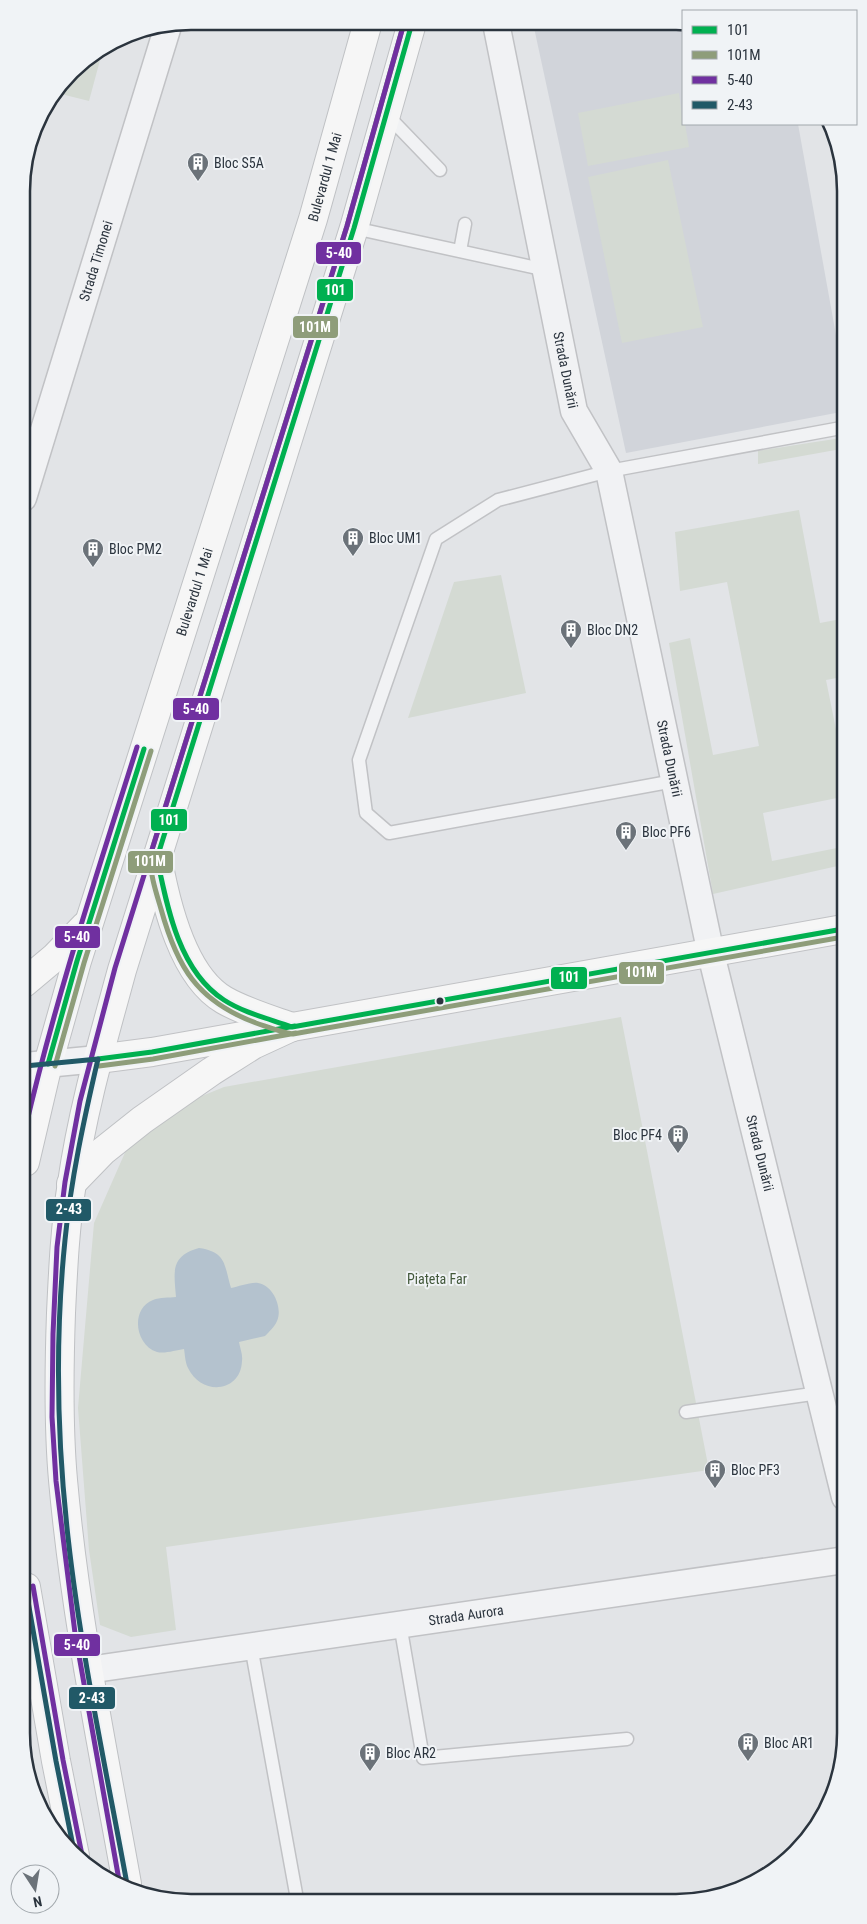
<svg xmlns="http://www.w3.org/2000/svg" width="867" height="1924" font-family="'Roboto Condensed',sans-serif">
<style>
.built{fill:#d1d4da}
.green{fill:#d4dad3}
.water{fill:#b4c2ce}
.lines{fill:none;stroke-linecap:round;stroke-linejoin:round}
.lane-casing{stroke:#c1c2c5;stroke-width:15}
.street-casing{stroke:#c1c2c5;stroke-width:29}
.secondary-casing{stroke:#c1c2c5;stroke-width:30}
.primary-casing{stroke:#bfc1c4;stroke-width:30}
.lane{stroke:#f1f2f4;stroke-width:12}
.street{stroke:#f1f2f4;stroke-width:26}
.secondary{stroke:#f6f6f6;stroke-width:28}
.primary{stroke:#f6f6f6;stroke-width:28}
.bus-1-casing{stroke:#f0f3f6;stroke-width:9}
.bus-2-casing{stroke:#f0f3f6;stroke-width:9}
.bus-3-casing{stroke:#f0f3f6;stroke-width:9}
.bus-4-casing{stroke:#f0f3f6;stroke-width:9}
.bus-1{stroke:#00b050;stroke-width:5}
.bus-2{stroke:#8e9d7a;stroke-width:5}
.bus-3{stroke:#7030a0;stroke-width:5}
.bus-4{stroke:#215967;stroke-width:5}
.bus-dot{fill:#2b343e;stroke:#f0f3f6;stroke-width:2}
.labels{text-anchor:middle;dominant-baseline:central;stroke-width:4;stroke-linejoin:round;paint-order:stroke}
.poi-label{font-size:14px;fill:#2b343e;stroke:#f0f3f6;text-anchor:start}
.street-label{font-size:14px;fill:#2b343e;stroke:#f0f3f6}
.park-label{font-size:14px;fill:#42583a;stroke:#f0f3f6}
.rim{fill:none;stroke:#2b343e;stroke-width:2.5}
.line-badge{stroke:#f0f3f6;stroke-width:2}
.badge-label{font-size:14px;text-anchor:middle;font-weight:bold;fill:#fff}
</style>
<rect width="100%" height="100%" fill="#e2e4e7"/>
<!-- built -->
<path class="built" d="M 533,23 L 683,24 L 683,124 L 798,124 L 841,363 L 841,412 L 626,453 Z"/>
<!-- green -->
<path class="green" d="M 103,49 L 89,101 L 57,93 L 79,64 Z
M 679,93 L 683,124 L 685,124 L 689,147 L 588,166 L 578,113 Z
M 668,160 L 703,327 L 622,343 L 588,177 Z
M 841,438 L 841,449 L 758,464 L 758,451 Z
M 799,510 L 820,623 L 841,619 L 842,677 L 826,680 L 842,759 L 842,797 L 763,813 L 772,861 L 842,847 L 842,865 L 713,894 L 669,643 L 690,638 L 713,755 L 759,746 L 727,582 L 680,591 L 675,532 Z
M 501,575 L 526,693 L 408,718 L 454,582 Z
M 621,1017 L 709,1470 L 166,1547 L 176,1630 L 131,1637 L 100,1625 L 89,1550 L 78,1408 L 94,1223 L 127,1148 L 175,1107 L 224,1087 Z"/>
<!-- water -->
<path class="water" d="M 199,1248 C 227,1252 224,1265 231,1288 C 238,1287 250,1282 258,1283 C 273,1285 283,1308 277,1321 C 275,1326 269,1332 265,1336 L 239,1342 C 240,1348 243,1355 242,1361 C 241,1392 202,1397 188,1368 C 185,1362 185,1354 184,1349 C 176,1350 165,1354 157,1352 C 135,1345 130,1309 153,1300 C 160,1297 169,1298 176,1297 C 174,1272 170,1256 199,1248 Z"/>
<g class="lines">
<!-- lane casing -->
<g class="lane-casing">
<path id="lane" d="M 386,114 L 440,170
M 354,228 L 546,270
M 460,251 L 465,224
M 674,781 L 389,833 L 366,813 L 359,760 L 436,539 L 498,500 L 609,471 L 841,428
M 686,1412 L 819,1393
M 400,1624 L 423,1758 L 627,1739
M 251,1646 L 297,1899"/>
</g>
<!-- street casing -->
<g class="street-casing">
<g id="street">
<path id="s1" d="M 496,23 L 574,411 L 609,471 L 711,954 L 845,1497"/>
<path id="s2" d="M 23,498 L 168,26"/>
<path d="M 25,1066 L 98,1059"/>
<path id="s3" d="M 88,1670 L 845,1560"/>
</g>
</g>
<!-- secondary casing -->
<g class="secondary-casing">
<path id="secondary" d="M 98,1059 L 152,1052 L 843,929"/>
</g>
<!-- primary casing -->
<g class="primary-casing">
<g id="primary">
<path d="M 158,861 C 166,904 183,976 224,1000 C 245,1012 269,1019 292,1027"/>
<path d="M 24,983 L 55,957 L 85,926"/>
<path id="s4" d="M 25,1162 L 48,1064 L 77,961 L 313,219 L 368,22"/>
<path d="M 71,1184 L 103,1151 L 142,1120 L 212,1071 L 253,1045 L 292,1027"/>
<path d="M 26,1587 L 56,1761 L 75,1856"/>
<path d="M 127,1884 C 103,1750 75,1616 63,1480 C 58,1424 59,1369 61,1313 C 63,1270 65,1226 72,1183 C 82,1111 103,1040 122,970 L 354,228 L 412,23"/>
</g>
</g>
<!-- lane -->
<use href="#lane" class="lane"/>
<!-- street -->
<use href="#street" class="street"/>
<!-- secondary -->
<use href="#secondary" class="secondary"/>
<!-- primary -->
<use href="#primary" class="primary"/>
<!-- bus-1 casing -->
<g class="bus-1-casing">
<path id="bus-1" d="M 412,23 L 354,228 L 157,858 C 167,907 179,971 224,1000 C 244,1013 270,1019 292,1027 L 843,929
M 98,1059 L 152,1052 L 295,1026
M 48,1064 L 77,961 L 144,749"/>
</g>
<!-- bus-2 casing -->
<g class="bus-2-casing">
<path id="bus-2" d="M 404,23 L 347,226 L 150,856 C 150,874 156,892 161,909 C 177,967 197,1001 256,1023 C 268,1027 280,1032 293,1034 L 843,937
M 55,1066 L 84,963 L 151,751
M 99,1066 L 153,1059 L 296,1033"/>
</g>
<!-- bus-3 casing -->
<g class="bus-3-casing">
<path id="bus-3" d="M 25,1130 C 55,1000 97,874 137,747
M 33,1586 L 63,1760 L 82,1855
M 119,1880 L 75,1633 L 56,1481 L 52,1417 L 53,1334 L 57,1247 L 65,1182 L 80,1101 L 115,968 L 347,226 L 404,23"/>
</g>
<!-- bus-4 casing -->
<g class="bus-4-casing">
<path id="bus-4" d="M 25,1066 L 98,1059 C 84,1119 71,1179 65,1240 C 55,1338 57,1439 68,1537 C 81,1654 106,1769 127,1884
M 26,1590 L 56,1761 L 75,1856"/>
</g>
<!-- bus-1 -->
<use href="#bus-1" class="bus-1"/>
<!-- bus-2 -->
<use href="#bus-2" class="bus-2"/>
<!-- bus-3 -->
<use href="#bus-3" class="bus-3"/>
<!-- bus-4 -->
<use href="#bus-4" class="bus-4"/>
</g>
<!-- icons -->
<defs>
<g id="building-pin" transform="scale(1.125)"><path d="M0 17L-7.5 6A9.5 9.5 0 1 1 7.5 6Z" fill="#6b7279" stroke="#f0f3f6"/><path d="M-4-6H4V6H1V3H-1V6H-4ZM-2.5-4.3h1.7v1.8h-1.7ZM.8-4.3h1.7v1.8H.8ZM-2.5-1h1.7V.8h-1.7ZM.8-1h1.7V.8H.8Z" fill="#fff"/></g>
</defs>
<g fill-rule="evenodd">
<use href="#building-pin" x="198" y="163"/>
<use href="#building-pin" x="353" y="538"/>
<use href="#building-pin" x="93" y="549"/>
<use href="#building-pin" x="571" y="630"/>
<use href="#building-pin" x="626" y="832"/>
<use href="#building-pin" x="678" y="1135"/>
<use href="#building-pin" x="715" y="1470"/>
<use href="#building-pin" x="748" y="1743"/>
<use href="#building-pin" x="370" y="1753"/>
</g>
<!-- markers -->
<circle class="bus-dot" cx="440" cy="1001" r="4.5"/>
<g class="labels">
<!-- poi labels -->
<g class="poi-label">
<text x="214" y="163">Bloc S5A</text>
<text x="369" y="538">Bloc UM1</text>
<text x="109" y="549">Bloc PM2</text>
<text x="587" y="630">Bloc DN2</text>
<text x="642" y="832">Bloc PF6</text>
<text x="662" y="1135" text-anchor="end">Bloc PF4</text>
<text x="731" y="1470">Bloc PF3</text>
<text x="764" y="1743">Bloc AR1</text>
<text x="386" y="1753">Bloc AR2</text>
</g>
<!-- street labels -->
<g class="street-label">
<text stroke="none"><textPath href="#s4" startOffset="1030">Bulevardul 1 Mai</textPath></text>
<text stroke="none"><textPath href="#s2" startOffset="248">Strada Timonei</textPath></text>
<text stroke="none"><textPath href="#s1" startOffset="354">Strada Dunării</textPath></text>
<text stroke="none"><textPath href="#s4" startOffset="595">Bulevardul 1 Mai</textPath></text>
<text stroke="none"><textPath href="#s1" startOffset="759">Strada Dunării</textPath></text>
<text stroke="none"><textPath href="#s1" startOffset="1164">Strada Dunării</textPath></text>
<text stroke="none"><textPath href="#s3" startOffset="382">Strada Aurora</textPath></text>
</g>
<!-- park labels -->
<g class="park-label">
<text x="437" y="1279">Piațeta Far</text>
</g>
</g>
<!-- crop -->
<path d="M0 0H867V1924H0ZM191 30H676A161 161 0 0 1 837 191V1733A161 161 0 0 1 676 1894H191A161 161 0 0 1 30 1733V191A161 161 0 0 1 191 30Z" fill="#f0f3f6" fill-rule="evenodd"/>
<path class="rim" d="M191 30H676A161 161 0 0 1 837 191V1733A161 161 0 0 1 676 1894H191A161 161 0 0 1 30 1733V191A161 161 0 0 1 191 30Z"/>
<g class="line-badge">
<rect x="315" y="241" width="47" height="24" rx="5" fill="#7030a0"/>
<rect x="316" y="278" width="38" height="24" rx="5" fill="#00b050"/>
<rect x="292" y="315" width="47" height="24" rx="5" fill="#8e9d7a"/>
<rect x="172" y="697" width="48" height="24" rx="5" fill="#7030a0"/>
<rect x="150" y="808" width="38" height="24" rx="5" fill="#00b050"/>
<rect x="127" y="850" width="47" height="24" rx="5" fill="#8e9d7a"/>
<rect x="54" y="925" width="47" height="24" rx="5" fill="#7030a0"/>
<rect x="618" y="961" width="47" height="24" rx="5" fill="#8e9d7a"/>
<rect x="550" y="966" width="38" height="24" rx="5" fill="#00b050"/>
<rect x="45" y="1198" width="47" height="24" rx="5" fill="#215967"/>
<rect x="53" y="1633" width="48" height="24" rx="5" fill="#7030a0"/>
<rect x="68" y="1686" width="48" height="24" rx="5" fill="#215967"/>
</g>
<g class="badge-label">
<text x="339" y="258">5-40</text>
<text x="335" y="295">101</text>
<text x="315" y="332">101M</text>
<text x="196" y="714">5-40</text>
<text x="169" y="825">101</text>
<text x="150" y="866">101M</text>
<text x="77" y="942">5-40</text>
<text x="641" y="977">101M</text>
<text x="569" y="982">101</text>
<text x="69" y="1214">2-43</text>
<text x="77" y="1650">5-40</text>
<text x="92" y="1703">2-43</text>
</g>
<!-- legend -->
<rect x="682" y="10" width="175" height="115" fill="#f0f3f6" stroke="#a1a7ac"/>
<rect x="692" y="26" width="25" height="8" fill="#00b050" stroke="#a1a7ac"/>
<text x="727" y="35" font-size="15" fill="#2b343e">101</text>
<rect x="692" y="51" width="25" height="8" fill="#8e9d7a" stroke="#a1a7ac"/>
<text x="727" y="60" font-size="15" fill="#2b343e">101M</text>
<rect x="692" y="76" width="25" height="8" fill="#7030a0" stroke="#a1a7ac"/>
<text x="727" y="85" font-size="15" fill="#2b343e">5-40</text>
<rect x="692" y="101" width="25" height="8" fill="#215967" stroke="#a1a7ac"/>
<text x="727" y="110" font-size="15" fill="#2b343e">2-43</text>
<!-- north arrow -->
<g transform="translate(35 1889) rotate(168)"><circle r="24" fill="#f0f3f6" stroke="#a1a7ac"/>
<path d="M0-4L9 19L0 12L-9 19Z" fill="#6b7279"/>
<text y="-8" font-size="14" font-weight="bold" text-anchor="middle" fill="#2b343e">N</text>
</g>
</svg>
